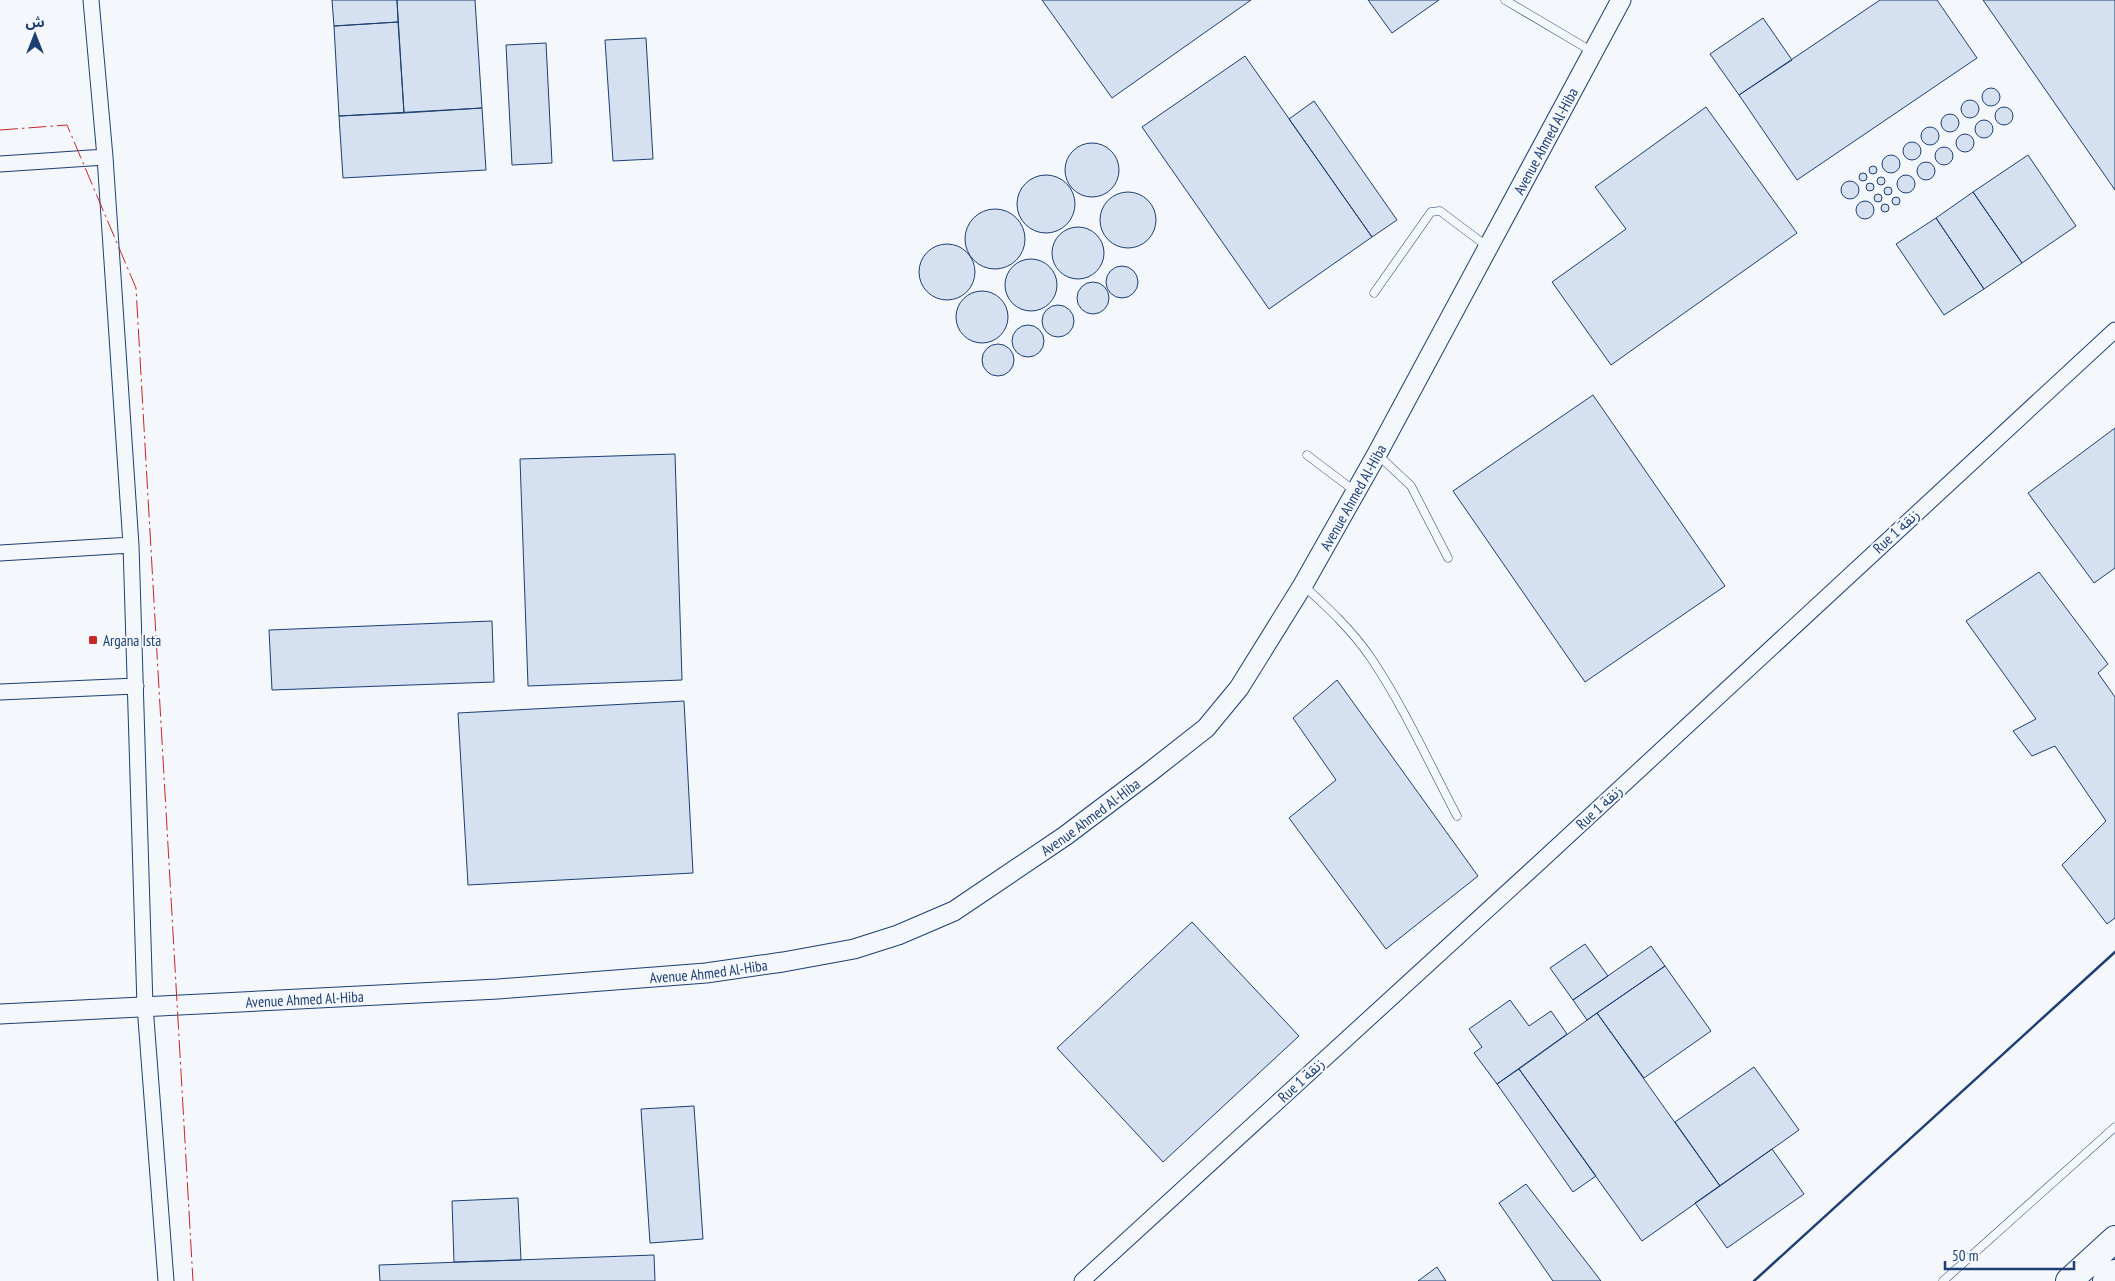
<svg xmlns="http://www.w3.org/2000/svg" width="2115" height="1281" font-family="'PT Sans Narrow','Noto Sans Arabic',sans-serif">
<style>
.building{fill:#d5e0f0;stroke:#1d3f73}
.lines{fill:none;stroke-linecap:round;stroke-linejoin:round}
.service-casing{stroke:#1d3f73;stroke-width:9}
.minor-casing{stroke:#1d3f73;stroke-width:17}
.tertiary-casing{stroke:#1d3f73;stroke-width:21}
.trunk-casing{stroke:#1d3f73;stroke-width:28}
.service{stroke:#f4f7fb;stroke-width:8}
.minor{stroke:#f4f7fb;stroke-width:15}
.tertiary{stroke:#f4f7fb;stroke-width:19}
.trunk{stroke:#f4f7fb;stroke-width:26}
.wall{stroke:#1d3f73;stroke-width:2.5}
.power{stroke:#c62828;stroke-width:1;stroke-dasharray:18 4 2.5 4;stroke-linecap:butt}
.poi-dot{fill:#c62828;stroke:#f4f7fb;stroke-width:2}
.labels{text-anchor:middle;dominant-baseline:central;stroke-width:4;stroke-linejoin:round;paint-order:stroke}
.street-label{font-size:15px;fill:#1d3f73;stroke:#f4f7fb}
.poi-label{font-size:15px;fill:#1d3f73;stroke:#f4f7fb;text-anchor:start}
</style>
<rect width="100%" height="100%" fill="#f4f7fb"/>
<!-- building -->
<path class="building" d="M 332,0 L 397,0 L 398,22 L 334,26 Z
M 397,0 L 475,0 L 482,108 L 404,113 Z
M 1042,0 L 1251,0 L 1112,98 Z
M 1368,0 L 1439,0 L 1392,33 Z
M 1880,0 L 1937,0 L 1977,58 L 1797,180 L 1739,95 Z
M 1983,0 L 2115,0 L 2115,190 Z
M 1763,18 L 1792,60 L 1739,95 L 1710,54 Z
M 398,22 L 404,113 L 339,116 L 334,26 Z
M 646,38 L 653,159 L 613,161 L 605,40 Z
M 546,43 L 552,163 L 512,165 L 506,45 Z
M 1245,56 L 1372,237 L 1269,309 L 1142,127 Z
M1982 97a9 9 0 1 1 18 0a9 9 0 1 1-18 0Z
M1961 109a9 9 0 1 1 18 0a9 9 0 1 1-18 0Z
M 1314,101 L 1397,220 L 1372,237 L 1289,119 Z
M1995 116a9 9 0 1 1 18 0a9 9 0 1 1-18 0Z
M 1706,107 L 1797,233 L 1611,365 L 1552,282 L 1626,229 L 1595,187 Z
M 482,108 L 486,170 L 343,178 L 339,116 Z
M1941 123a9 9 0 1 1 18 0a9 9 0 1 1-18 0Z
M1975 129a9 9 0 1 1 18 0a9 9 0 1 1-18 0Z
M1921 136a9 9 0 1 1 18 0a9 9 0 1 1-18 0Z
M1956 143a9 9 0 1 1 18 0a9 9 0 1 1-18 0Z
M1903 151a9 9 0 1 1 18 0a9 9 0 1 1-18 0Z
M1065 170a27 27 0 1 1 54 0a27 27 0 1 1-54 0Z
M1935 156a9 9 0 1 1 18 0a9 9 0 1 1-18 0Z
M1882 164a9 9 0 1 1 18 0a9 9 0 1 1-18 0Z
M 2028,155 L 2076,226 L 2022,263 L 1973,192 Z
M1917 171a9 9 0 1 1 18 0a9 9 0 1 1-18 0Z
M1869 170a4 4 0 1 1 8 0a4 4 0 1 1-8 0Z
M1859 177a4 4 0 1 1 8 0a4 4 0 1 1-8 0Z
M1897 184a9 9 0 1 1 18 0a9 9 0 1 1-18 0Z
M1017 204a29 29 0 1 1 58 0a29 29 0 1 1-58 0Z
M1877 181a4 4 0 1 1 8 0a4 4 0 1 1-8 0Z
M1841 190a9 9 0 1 1 18 0a9 9 0 1 1-18 0Z
M1866 187a4 4 0 1 1 8 0a4 4 0 1 1-8 0Z
M1884 191a4 4 0 1 1 8 0a4 4 0 1 1-8 0Z
M 1973,192 L 2022,263 L 1984,289 L 1936,218 Z
M1100 220a28 28 0 1 1 56 0a28 28 0 1 1-56 0Z
M1874 198a4 4 0 1 1 8 0a4 4 0 1 1-8 0Z
M1892 201a4 4 0 1 1 8 0a4 4 0 1 1-8 0Z
M1856 210a9 9 0 1 1 18 0a9 9 0 1 1-18 0Z
M1881 208a4 4 0 1 1 8 0a4 4 0 1 1-8 0Z
M965 239a30 30 0 1 1 60 0a30 30 0 1 1-60 0Z
M 1936,218 L 1984,289 L 1944,315 L 1896,244 Z
M1052 253a26 26 0 1 1 52 0a26 26 0 1 1-52 0Z
M919 272a28 28 0 1 1 56 0a28 28 0 1 1-56 0Z
M1005 285a26 26 0 1 1 52 0a26 26 0 1 1-52 0Z
M1106 282a16 16 0 1 1 32 0a16 16 0 1 1-32 0Z
M1077 298a16 16 0 1 1 32 0a16 16 0 1 1-32 0Z
M956 317a26 26 0 1 1 52 0a26 26 0 1 1-52 0Z
M1042 321a16 16 0 1 1 32 0a16 16 0 1 1-32 0Z
M1012 341a16 16 0 1 1 32 0a16 16 0 1 1-32 0Z
M982 360a16 16 0 1 1 32 0a16 16 0 1 1-32 0Z
M 1593,395 L 1725,586 L 1585,682 L 1453,491 Z
M 2115,428 L 2115,568 L 2094,583 L 2028,493 Z
M 675,454 L 682,680 L 528,686 L 520,459 Z
M 2039,572 L 2108,664 L 2098,673 L 2115,697 L 2115,918 L 2107,924 L 2062,865 L 2106,821 L 2055,746 L 2032,756 L 2013,731 L 2036,719 L 1966,621 Z
M 492,621 L 494,682 L 272,690 L 269,630 Z
M 1337,680 L 1478,876 L 1386,949 L 1289,818 L 1336,780 L 1293,718 Z
M 684,701 L 693,873 L 468,885 L 458,713 Z
M 1192,922 L 1299,1036 L 1163,1162 L 1057,1048 Z
M 1585,944 L 1608,976 L 1573,1000 L 1550,968 Z
M 1651,946 L 1665,966 L 1587,1020 L 1573,1000 Z
M 1665,966 L 1711,1031 L 1644,1078 L 1597,1013 Z
M 1510,1000 L 1529,1026 L 1551,1011 L 1567,1034 L 1497,1084 L 1474,1053 L 1482,1047 L 1469,1029 Z
M 1597,1013 L 1720,1186 L 1642,1241 L 1519,1069 Z
M 1754,1067 L 1799,1130 L 1720,1186 L 1675,1122 Z
M 1519,1069 L 1596,1176 L 1573,1192 L 1497,1084 Z
M 694,1106 L 703,1239 L 650,1243 L 641,1109 Z
M 1772,1149 L 1804,1194 L 1727,1248 L 1695,1203 Z
M 1526,1184 L 1601,1281 L 1553,1281 L 1499,1203 Z
M 518,1198 L 521,1260 L 454,1262 L 452,1201 Z
M 654,1255 L 655,1281 L 380,1281 L 379,1265 Z
M 1437,1267 L 1446,1281 L 1418,1281 Z"/>
<g class="lines">
<!-- service casing -->
<g class="service-casing">
<path id="service" d="M 1505,0 L 1593,52
M 1374,293 L 1431,212 L 1440,211 L 1488,247
M 1377,454 L 1411,486 L 1448,558
M 1307,455 L 1356,492
M 1303,585 C 1327,607 1352,630 1371,658 C 1404,707 1429,763 1457,816
M 1943,1281 L 2115,1127"/>
</g>
<!-- minor casing -->
<g class="minor-casing">
<path id="minor" d="M 91,0 L 105,157 L 131,545 L 145,1006 L 166,1281
M 0,164 L 105,157
M 0,553 L 131,545
M 0,692 L 136,686
M 1082,1281 L 1540,862 L 2115,330"/>
</g>
<!-- tertiary casing -->
<g class="tertiary-casing">
<g id="tertiary">
<path id="s1" d="M 0,1014 L 498,989 L 706,973 L 783,962 L 854,949 L 898,935 L 954,911 L 1065,836 L 1150,772 L 1206,728 L 1239,688 L 1303,585 L 1377,454 L 1621,0"/>
</g>
</g>
<!-- trunk casing -->
<g class="trunk-casing">
<path id="trunk" d="M 2069,1281 L 2115,1239
M 2106,1281 L 2115,1273"/>
</g>
<!-- service -->
<use href="#service" class="service"/>
<!-- minor -->
<use href="#minor" class="minor"/>
<!-- tertiary -->
<use href="#tertiary" class="tertiary"/>
<!-- trunk -->
<use href="#trunk" class="trunk"/>
<!-- wall -->
<path class="wall" d="M 1754,1281 L 2115,952"/>
<!-- power -->
<path class="power" d="M 0,130 L 67,125 L 136,288 L 193,1281"/>
</g>
<!-- markers -->
<rect class="poi-dot" x="88" y="635" width="10" height="10" rx="2.5"/>
<g class="labels">
<!-- street labels -->
<g class="street-label">
<text stroke="none"><textPath href="#s1" startOffset="1955">Avenue Ahmed Al-Hiba</textPath></text>
<text stroke="none"><textPath href="#s1" startOffset="1550">Avenue Ahmed Al-Hiba</textPath></text>
<text transform="translate(1896 531) rotate(-43)">Rue 1 زنقة</text>
<text transform="translate(1599 807) rotate(-43)">Rue 1 زنقة</text>
<text stroke="none"><textPath href="#s1" startOffset="1130">Avenue Ahmed Al-Hiba</textPath></text>
<text stroke="none"><textPath href="#s1" startOffset="710">Avenue Ahmed Al-Hiba</textPath></text>
<text stroke="none"><textPath href="#s1" startOffset="305">Avenue Ahmed Al-Hiba</textPath></text>
<text transform="translate(1301 1080) rotate(-43)">Rue 1 زنقة</text>
</g>
<!-- poi labels -->
<g class="poi-label">
<text x="103" y="640">Argana Ista</text>
</g>
</g>
<!-- north arrow -->
<g transform="translate(35 35)" stroke="#f4f7fb" stroke-width="4" paint-order="stroke">
<path d="M0-4L9 19L0 12L-9 19Z" fill="#1d3f73"/>
<text y="-8" font-size="14" font-weight="bold" text-anchor="middle" fill="#1d3f73">ش</text>
</g>
<!-- scale -->
<path d="M1945 1261v8h129v-8" fill="none" stroke="#1d3f73" stroke-width="2.5"/>
<text x="1952" y="1261" font-size="15" fill="#1d3f73" stroke="#f4f7fb" stroke-width="4" paint-order="stroke">50 m</text>
</svg>
